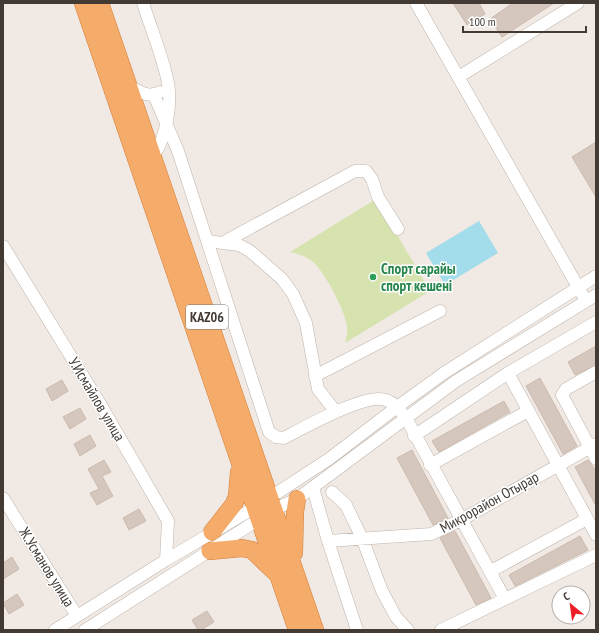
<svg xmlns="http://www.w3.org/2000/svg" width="599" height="633" font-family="'PT Sans Narrow',sans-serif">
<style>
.green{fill:#d6e3ae}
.water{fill:#a3dceb}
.building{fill:#d5c7bd;stroke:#ccbaae}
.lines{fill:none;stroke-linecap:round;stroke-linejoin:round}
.minor-casing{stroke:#bfb3aa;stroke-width:13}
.highway-casing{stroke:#d47e3b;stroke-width:18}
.minor{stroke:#fff;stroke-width:12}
.highway{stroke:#f5ac6a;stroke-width:17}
.leisure-dot{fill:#2e9e5b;stroke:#fff;stroke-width:1.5}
.labels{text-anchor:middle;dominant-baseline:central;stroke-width:3;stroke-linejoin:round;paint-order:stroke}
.shield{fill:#fff;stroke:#7b7571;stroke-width:1}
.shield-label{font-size:14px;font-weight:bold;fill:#433a34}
.leisure-label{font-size:15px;font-weight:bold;fill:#27864d;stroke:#fff;text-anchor:start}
.street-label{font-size:15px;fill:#433a34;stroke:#fff}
</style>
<rect width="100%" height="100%" fill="#f1eae4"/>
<!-- green -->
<path class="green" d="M 376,199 L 430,291 L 345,343 C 346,338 348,332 347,327 C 346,312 324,271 313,262 C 306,256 298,254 290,252 Z"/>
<!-- water -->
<path class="water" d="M 479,221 L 498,253 L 445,285 L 426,253 Z"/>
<!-- building -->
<path class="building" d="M 453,3 L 479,3 L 485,14 L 467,25 Z
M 513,3 L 554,3 L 502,37 L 490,19 Z
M 596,142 L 596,197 L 572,157 Z
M 596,346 L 596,365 L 575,375 L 568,362 Z
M 540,378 L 577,446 L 563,454 L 526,386 Z
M 62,380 L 68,391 L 52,401 L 46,389 Z
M 504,401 L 510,412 L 439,452 L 432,441 Z
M 80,408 L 86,419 L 70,429 L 63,417 Z
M 90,435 L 96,446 L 80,456 L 74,444 Z
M 412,450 L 448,518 L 433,525 L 397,458 Z
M 104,460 L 111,472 L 102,476 L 113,496 L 97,505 L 90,493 L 99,489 L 88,469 Z
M 588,460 L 596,471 L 596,506 L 575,467 Z
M 139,509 L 146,521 L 129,530 L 123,518 Z
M 455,531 L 491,598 L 476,605 L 440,538 Z
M 580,536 L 588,550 L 515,586 L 509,575 Z
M 12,557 L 19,569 L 3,579 L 3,563 Z
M 17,594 L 24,605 L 9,614 L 3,603 Z
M 207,611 L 214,622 L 201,630 L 198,630 L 192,620 Z"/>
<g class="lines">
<!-- minor casing -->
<g class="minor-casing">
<path id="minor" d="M 143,3 C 151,29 163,57 168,83 C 172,106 166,137 154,155
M 416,3 L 582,294
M 465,73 L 578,3
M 129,86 C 141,92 148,98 160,92
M 154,95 L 178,151 L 269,432 L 276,437 L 284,438 C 303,428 367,392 386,400 C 395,403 400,411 406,418 L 505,599
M 207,241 L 239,245 L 250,251 L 282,279 L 293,294 L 306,323 L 318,389 L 336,412
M 224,242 L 355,171 L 366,171 L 372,179 L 378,197 L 398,229
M 3,246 L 102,407 L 168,521 L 166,560
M 596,372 L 566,389 L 562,395 L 596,459
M 508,373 L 596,535
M 315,376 L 440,311
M 414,436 L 508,373 L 596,322
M 430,465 L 528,411
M 313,488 L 328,541 L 357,630
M 332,492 L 346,505 L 362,538 L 382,591 L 396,617 L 408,630
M 3,498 L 77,616
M 328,541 L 431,534 L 461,520 L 596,444
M 491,571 L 587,519
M 55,630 L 166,560 L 254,508 L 329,459 L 397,407 L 444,373 L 596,276
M 85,630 L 275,509 L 297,499 L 456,381 L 596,295
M 441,630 L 596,555"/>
</g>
<!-- highway casing -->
<g class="highway-casing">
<path id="highway" d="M 83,3 L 297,630
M 100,3 L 315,630
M 212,532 L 234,504 L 237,496 L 239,472
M 210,551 L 242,548 L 252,550 L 276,573
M 294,553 L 295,512 L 297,499"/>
</g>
<!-- minor -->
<use href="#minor" class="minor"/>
<!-- highway -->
<use href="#highway" class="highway"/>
</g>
<!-- markers -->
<circle class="leisure-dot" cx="373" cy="277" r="4"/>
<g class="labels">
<!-- shield labels -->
<rect class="shield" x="186" y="305" width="42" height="24" rx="3"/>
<g class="shield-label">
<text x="207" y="317">KАZ06</text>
</g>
<!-- leisure labels -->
<g class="leisure-label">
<text x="381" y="268">Спорт сарайы<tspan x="381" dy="17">спорт кешені</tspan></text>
</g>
<!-- street labels -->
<g class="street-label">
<text transform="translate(97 399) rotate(59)">У.Исмайлов улица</text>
<text transform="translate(489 502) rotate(-29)">Микрорайон Отырар</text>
<text transform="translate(47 567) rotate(58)">Ж.Усманов улица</text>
</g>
</g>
<!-- border -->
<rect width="599" height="633" fill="none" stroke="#433a34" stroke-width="8"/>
<!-- north arrow -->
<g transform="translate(571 605) rotate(331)"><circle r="19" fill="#ffffff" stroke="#b4b0ae"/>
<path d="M0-3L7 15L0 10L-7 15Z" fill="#ee1e28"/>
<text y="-6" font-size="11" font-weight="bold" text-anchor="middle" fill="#433a34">С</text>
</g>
<!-- scale -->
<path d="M463 26v6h123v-6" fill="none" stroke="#433a34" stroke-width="2"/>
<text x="469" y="26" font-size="12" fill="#433a34" stroke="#ffffff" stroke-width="3" paint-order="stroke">100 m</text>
</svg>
